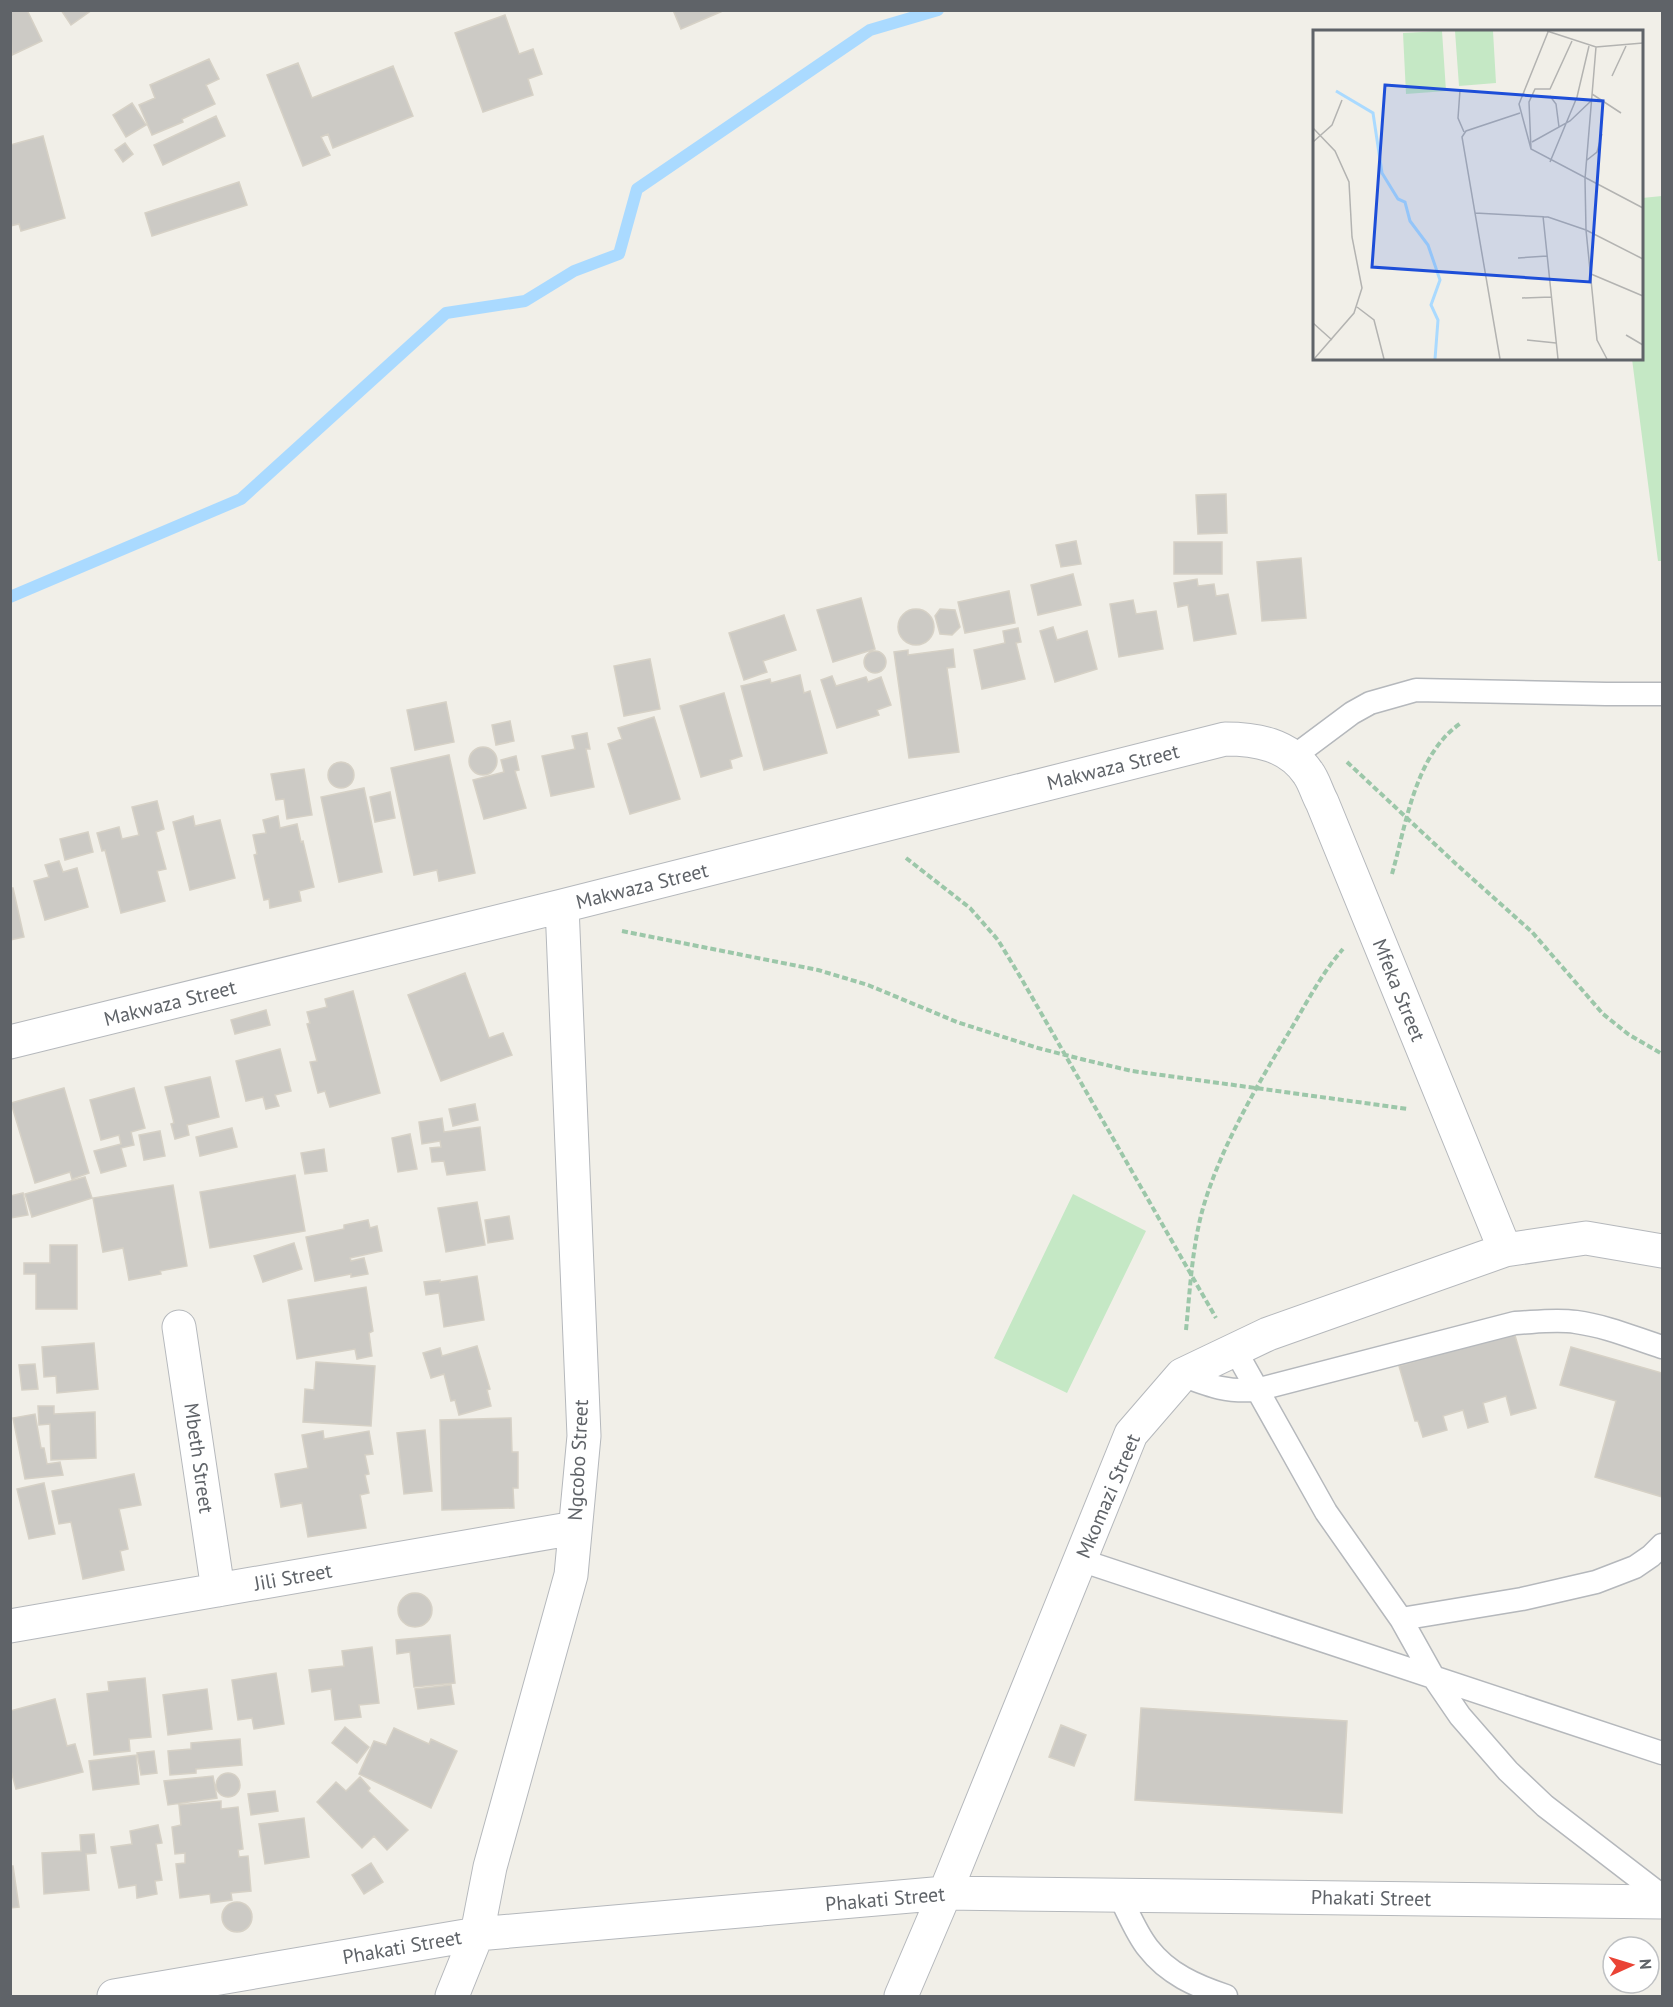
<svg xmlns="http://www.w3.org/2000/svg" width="1673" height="2007" font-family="'PT Sans',sans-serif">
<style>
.green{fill:#c5e8c5}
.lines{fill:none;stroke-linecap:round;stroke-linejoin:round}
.stream{stroke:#aadaff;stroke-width:12}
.building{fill:#cccac5;stroke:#d6d1c6;stroke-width:1.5}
.lane-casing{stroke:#b5b8bc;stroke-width:25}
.street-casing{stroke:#b5b8bc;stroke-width:35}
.path{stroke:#9cc7a9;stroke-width:4;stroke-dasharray:6 3;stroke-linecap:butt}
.lane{stroke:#fff;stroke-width:22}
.street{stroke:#fff;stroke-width:33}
.labels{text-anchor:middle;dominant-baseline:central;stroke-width:6;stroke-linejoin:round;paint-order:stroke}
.street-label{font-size:20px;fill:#5f6368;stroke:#fff}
.inset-river{fill:none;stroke:#aadaff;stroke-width:3}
.inset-road{fill:none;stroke:#b3b3b1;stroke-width:1.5}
.view{fill:#1d4ed8;fill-opacity:0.15;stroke:#1d4ed8;stroke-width:3}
.inset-edge{fill:none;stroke:#5f6368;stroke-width:3}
</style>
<rect width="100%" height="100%" fill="#f1efe8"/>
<!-- green -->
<path class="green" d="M 1662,196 L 1662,561 L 1658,561 L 1632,359 L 1642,358 L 1642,198 Z
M 1073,1194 L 1146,1231 L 1067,1393 L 994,1358 Z"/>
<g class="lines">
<!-- stream -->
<path class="stream" d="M 10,597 L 241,499 L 446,313 L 525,301 L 574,271 L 619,254 L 637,189 L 870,30 L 938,10"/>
</g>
<!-- building -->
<path class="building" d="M 10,10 L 27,10 L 42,41 L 12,55 Z
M 61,10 L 92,10 L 71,25 Z
M 673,10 L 725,10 L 681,29 Z
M 505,15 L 519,54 L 533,49 L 542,74 L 528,79 L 533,95 L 483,112 L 455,33 Z
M 209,59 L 219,79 L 206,85 L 215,104 L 182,119 L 183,122 L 152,135 L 139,105 L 155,98 L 150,85 Z
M 298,63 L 312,98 L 393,66 L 413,116 L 333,148 L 328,134 L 321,137 L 330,155 L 303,166 L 267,75 Z
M 132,103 L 146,125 L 126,137 L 113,115 Z
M 216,116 L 225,136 L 163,165 L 154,145 Z
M 43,136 L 65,218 L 21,231 L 19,224 L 10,226 L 10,145 Z
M 125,143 L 133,154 L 123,162 L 115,150 Z
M 239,182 L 247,205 L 152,236 L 145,213 Z
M 1226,494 L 1227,533 L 1198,534 L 1196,495 Z
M 1076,541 L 1081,564 L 1061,567 L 1056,545 Z
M 1174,542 L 1222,542 L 1222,574 L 1174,574 Z
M 1301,558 L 1306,618 L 1262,621 L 1257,562 Z
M 1073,574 L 1081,605 L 1038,615 L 1031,585 Z
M 1197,579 L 1198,586 L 1214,584 L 1216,596 L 1228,594 L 1236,634 L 1194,641 L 1188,605 L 1178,607 L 1174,583 Z
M 1009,591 L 1015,623 L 965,633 L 958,602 Z
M 861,598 L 875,649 L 833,662 L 817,610 Z
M 1133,600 L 1136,614 L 1156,611 L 1163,649 L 1119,657 L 1110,604 Z
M 940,609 L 955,610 L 960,627 L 952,635 L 940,634 L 935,616 Z
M898 627a18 18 0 1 1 36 0a18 18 0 1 1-36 0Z
M 784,615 L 796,650 L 763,661 L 767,672 L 744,680 L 729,633 Z
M 1053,627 L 1057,640 L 1087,631 L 1097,669 L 1055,682 L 1040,631 Z
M 1018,628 L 1021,642 L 1016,643 L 1025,679 L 982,689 L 974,650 L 1005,643 L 1003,631 Z
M 953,649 L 955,667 L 947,668 L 959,752 L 909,758 L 894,652 L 908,650 L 908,655 Z
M864 662a11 11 0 1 1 22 0a11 11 0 1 1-22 0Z
M 650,659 L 660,709 L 624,716 L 614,666 Z
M 800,675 L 804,693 L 810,691 L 827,753 L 764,770 L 741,686 L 770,679 L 771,683 Z
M 832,676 L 836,686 L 866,677 L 868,682 L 881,677 L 891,705 L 877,710 L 879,715 L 837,728 L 821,680 Z
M 724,693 L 742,756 L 730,760 L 732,768 L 701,777 L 680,706 Z
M 446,702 L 454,742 L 415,750 L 407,710 Z
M 654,717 L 680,799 L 630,814 L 608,744 L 622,739 L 618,728 Z
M 510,721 L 514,741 L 496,745 L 492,725 Z
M 587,733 L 590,749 L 586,749 L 594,787 L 551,796 L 542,756 L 575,749 L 572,736 Z
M469 761a14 14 0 1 1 28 0a14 14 0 1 1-28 0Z
M 449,755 L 475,873 L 439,881 L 437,870 L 414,875 L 391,768 Z
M 516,756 L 519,770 L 515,771 L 526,808 L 484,819 L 473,780 L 504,772 L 501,760 Z
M328 775a13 13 0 1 1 26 0a13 13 0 1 1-26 0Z
M 304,769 L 312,815 L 287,819 L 284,799 L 276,800 L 271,774 Z
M 364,788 L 382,872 L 339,882 L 321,797 Z
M 390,792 L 395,818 L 375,822 L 370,797 Z
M 157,801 L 164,829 L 156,832 L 166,869 L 157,871 L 165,901 L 121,913 L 105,850 L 102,851 L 97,833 L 119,827 L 122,839 L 139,835 L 132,807 Z
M 193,816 L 195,826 L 220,820 L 235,878 L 190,890 L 173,822 Z
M 278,816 L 280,828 L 297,824 L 301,842 L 303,841 L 314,887 L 299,891 L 301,901 L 270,908 L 269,899 L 264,900 L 254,855 L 257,854 L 253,835 L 266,833 L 263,820 Z
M 88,832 L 93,852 L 65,860 L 60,839 Z
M 59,861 L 63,872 L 77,868 L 88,907 L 45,920 L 34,881 L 49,877 L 45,865 Z
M 10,888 L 13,888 L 24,937 L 10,940 Z
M 465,973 L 489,1038 L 503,1033 L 512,1055 L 441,1081 L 408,995 Z
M 353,991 L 380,1093 L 330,1107 L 325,1091 L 318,1093 L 310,1062 L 317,1061 L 307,1024 L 310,1023 L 307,1012 L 327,1007 L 325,999 Z
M 266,1010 L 270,1025 L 235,1034 L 231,1020 Z
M 280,1049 L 291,1091 L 275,1095 L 279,1106 L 266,1109 L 263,1097 L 246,1101 L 236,1061 Z
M 210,1077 L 219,1117 L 187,1125 L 189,1135 L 175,1139 L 171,1124 L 174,1123 L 165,1087 Z
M 64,1088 L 89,1173 L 72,1179 L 70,1172 L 35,1183 L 11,1103 Z
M 134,1088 L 145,1128 L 131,1132 L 134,1145 L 121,1148 L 126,1166 L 101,1173 L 94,1151 L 121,1144 L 119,1135 L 101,1140 L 90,1100 Z
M 475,1104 L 478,1120 L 453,1126 L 449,1109 Z
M 442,1118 L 444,1132 L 480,1127 L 485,1170 L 447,1175 L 444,1161 L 432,1162 L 430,1148 L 441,1147 L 440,1141 L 422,1144 L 419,1122 Z
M 232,1128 L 237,1147 L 200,1156 L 196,1137 Z
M 160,1131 L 165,1156 L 144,1160 L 139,1135 Z
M 410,1134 L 417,1169 L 398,1172 L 392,1138 Z
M 324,1149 L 327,1171 L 305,1174 L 301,1153 Z
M 295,1175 L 305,1231 L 210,1248 L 200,1192 Z
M 85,1177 L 92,1198 L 32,1217 L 25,1194 Z
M 173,1185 L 187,1266 L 160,1271 L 161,1274 L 129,1280 L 123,1248 L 103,1252 L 93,1198 Z
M 23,1193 L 28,1215 L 10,1218 L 10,1196 Z
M 477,1202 L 485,1245 L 446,1252 L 438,1208 Z
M 509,1216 L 513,1239 L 488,1243 L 485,1220 Z
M 368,1220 L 370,1228 L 377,1226 L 382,1251 L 350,1258 L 351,1261 L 364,1258 L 368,1274 L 351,1277 L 351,1274 L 315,1281 L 306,1237 L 344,1229 L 344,1225 Z
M 294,1243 L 302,1269 L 263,1282 L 254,1256 Z
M 50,1245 L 77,1245 L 77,1309 L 36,1309 L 36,1274 L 24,1274 L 24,1263 L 50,1263 Z
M 477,1276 L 484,1320 L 444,1327 L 439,1293 L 426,1295 L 424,1282 L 440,1280 L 440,1282 Z
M 366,1287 L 373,1331 L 369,1333 L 372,1356 L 357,1359 L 355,1349 L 297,1359 L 288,1300 Z
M 1514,1332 L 1536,1408 L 1511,1415 L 1506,1396 L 1483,1403 L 1488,1422 L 1468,1428 L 1463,1410 L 1443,1416 L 1447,1430 L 1423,1437 L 1418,1421 L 1415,1421 L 1399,1366 Z
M 94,1343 L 98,1389 L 57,1393 L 56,1376 L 44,1377 L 42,1347 Z
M 477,1346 L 490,1389 L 487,1390 L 491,1406 L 459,1415 L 455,1400 L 451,1401 L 444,1374 L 431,1378 L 423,1353 L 440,1348 L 442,1356 Z
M 1571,1347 L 1662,1373 L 1662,1497 L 1595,1477 L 1616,1401 L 1560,1385 Z
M 316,1362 L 375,1366 L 371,1426 L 303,1422 L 305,1389 L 314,1390 Z
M 35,1364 L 38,1389 L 22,1390 L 19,1365 Z
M 38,1406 L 54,1406 L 54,1414 L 95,1412 L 96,1458 L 51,1460 L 50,1424 L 39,1425 Z
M 35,1414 L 41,1448 L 44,1448 L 47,1464 L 60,1462 L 63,1475 L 25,1479 L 13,1418 Z
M 511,1418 L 512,1452 L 518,1452 L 518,1488 L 513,1488 L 514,1508 L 442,1510 L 440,1420 Z
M 425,1430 L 432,1491 L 404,1494 L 397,1433 Z
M 323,1431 L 324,1439 L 369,1431 L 373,1454 L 365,1455 L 369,1474 L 365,1475 L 369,1493 L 360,1495 L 366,1528 L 308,1537 L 302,1503 L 281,1507 L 275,1474 L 308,1468 L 302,1435 Z
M 134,1474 L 141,1505 L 119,1509 L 128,1549 L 120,1551 L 124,1570 L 83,1579 L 71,1522 L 59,1524 L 52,1491 Z
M 44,1483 L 55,1534 L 29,1539 L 17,1489 Z
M398 1610a17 17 0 1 1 34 0a17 17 0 1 1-34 0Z
M 450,1635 L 455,1683 L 414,1687 L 410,1652 L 397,1654 L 396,1640 Z
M 372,1647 L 379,1703 L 359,1705 L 361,1717 L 335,1720 L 331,1689 L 312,1692 L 309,1670 L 344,1666 L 342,1651 Z
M 276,1673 L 284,1724 L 254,1729 L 252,1718 L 238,1720 L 232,1680 Z
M 145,1678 L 151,1737 L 129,1739 L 130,1751 L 94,1755 L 87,1694 L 109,1691 L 108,1682 Z
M 451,1685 L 454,1704 L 418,1709 L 415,1689 Z
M 207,1689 L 212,1729 L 168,1735 L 163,1695 Z
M 55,1699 L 67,1746 L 75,1744 L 83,1772 L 16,1789 L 10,1767 L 10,1711 Z
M 1141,1708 L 1347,1721 L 1342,1813 L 1135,1800 Z
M 1061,1725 L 1086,1735 L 1074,1766 L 1049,1757 Z
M 345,1727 L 369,1747 L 357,1763 L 332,1743 Z
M 394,1728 L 429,1744 L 431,1739 L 457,1751 L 431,1808 L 359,1774 L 374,1741 L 386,1745 Z
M 240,1739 L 242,1765 L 196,1769 L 196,1773 L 170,1775 L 168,1751 L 191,1749 L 191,1743 Z
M 154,1751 L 157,1773 L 141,1775 L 137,1753 Z
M 136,1755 L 139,1784 L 93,1790 L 89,1761 Z
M216 1785a12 12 0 1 1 24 0a12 12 0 1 1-24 0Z
M 213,1776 L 217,1798 L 168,1805 L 164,1781 Z
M 360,1777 L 370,1788 L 368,1791 L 408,1830 L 387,1850 L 374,1836 L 362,1848 L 317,1802 L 336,1782 L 346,1791 Z
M 275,1791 L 278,1811 L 251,1815 L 248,1794 Z
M 221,1801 L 221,1809 L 238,1807 L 243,1849 L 238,1850 L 239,1857 L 248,1856 L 251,1891 L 231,1893 L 232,1900 L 211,1903 L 210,1894 L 180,1898 L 176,1864 L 185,1863 L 185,1853 L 175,1854 L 172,1827 L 181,1825 L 179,1805 Z
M 304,1818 L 309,1857 L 265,1864 L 259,1824 Z
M 158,1825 L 162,1843 L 156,1844 L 162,1880 L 155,1881 L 157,1894 L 137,1898 L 136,1885 L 119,1888 L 111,1847 L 132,1844 L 130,1831 Z
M 94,1834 L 96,1853 L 86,1854 L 89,1890 L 44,1894 L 42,1853 L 81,1851 L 80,1835 Z
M 371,1863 L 383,1882 L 364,1894 L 352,1875 Z
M 10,1866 L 13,1866 L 19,1907 L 10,1908 Z
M222 1917a15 15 0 1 1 30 0a15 15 0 1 1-30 0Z"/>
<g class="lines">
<!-- lane casing -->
<g class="lane-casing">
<path id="lane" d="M 1293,757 L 1352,713 L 1370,703 L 1416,690 L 1606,694 L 1662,694
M 1235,1350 L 1326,1512 L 1401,1619 L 1434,1678 L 1460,1716 L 1508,1771 L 1545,1806 L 1662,1896
M 1182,1375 C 1211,1386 1225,1392 1256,1390 L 1515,1323 C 1536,1322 1556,1319 1576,1322 C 1606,1326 1634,1338 1662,1347
M 1080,1560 L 1662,1753
M 1401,1619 L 1522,1599 L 1596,1582 L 1635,1567 L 1651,1556 L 1662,1545
M 1119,1895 C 1128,1912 1136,1933 1148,1948 C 1168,1974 1196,1986 1226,1996"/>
</g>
<!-- street casing -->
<g class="street-casing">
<path id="street" d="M 10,1042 L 562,906 L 1225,739 C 1256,739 1288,744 1308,773 C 1314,781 1317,793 1322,802 L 1505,1250
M 179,1327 L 218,1590
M 10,1626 L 575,1528
M 114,1996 L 477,1934 L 945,1893 L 1662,1902
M 452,1996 L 477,1934 L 490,1867 L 571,1575 L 584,1436 L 562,906
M 901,1996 L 945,1893 L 1131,1434 L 1182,1375 L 1268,1334 L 1505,1250 L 1586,1238 L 1662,1251"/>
</g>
<!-- path -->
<path class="path" d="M 1347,762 L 1455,863 L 1532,932 L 1603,1014 L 1628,1034 L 1662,1054
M 906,858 L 970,908 L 998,940 L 1021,978 L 1216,1318
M 1392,874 C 1406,825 1415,754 1461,723
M 622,931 L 818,970 L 868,985 L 957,1022 L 1038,1048 L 1085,1060 L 1132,1071 L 1408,1109
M 1186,1330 C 1190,1290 1192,1247 1203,1208 C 1221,1146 1258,1084 1291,1029 C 1307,1002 1322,973 1343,949"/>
<!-- lane -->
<use href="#lane" class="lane"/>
<!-- street -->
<use href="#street" class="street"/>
</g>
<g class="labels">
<!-- street labels -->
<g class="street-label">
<text transform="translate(1113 767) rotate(-14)">Makwaza Street</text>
<text transform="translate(642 886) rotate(-14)">Makwaza Street</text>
<text transform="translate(1399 990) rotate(68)">Mfeka Street</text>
<text transform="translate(170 1003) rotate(-14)">Makwaza Street</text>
<text transform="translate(199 1458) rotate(82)">Mbeth Street</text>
<text transform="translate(578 1460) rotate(-87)">Ngcobo Street</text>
<text transform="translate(1108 1496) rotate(-67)">Mkomazi Street</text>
<text transform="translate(293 1577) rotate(-10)">Jili Street</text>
<text transform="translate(1371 1898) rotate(1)">Phakati Street</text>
<text transform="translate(885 1899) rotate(-5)">Phakati Street</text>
<text transform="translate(402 1947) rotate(-10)">Phakati Street</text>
</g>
</g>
<!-- overview -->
<g transform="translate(1313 30)">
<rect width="330" height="330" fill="#f1efe8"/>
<path d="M 129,1 L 133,61 L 93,64 L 90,3 ZM 142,1 L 180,1 L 183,53 L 146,56 Z" fill="#c5e8c5"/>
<path class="inset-river" d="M 23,61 L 60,83 L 69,143 L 85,169 L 92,172 L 97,191 L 115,215 L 127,250 L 118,275 L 125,290 L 122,329"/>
<path class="inset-road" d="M 234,1 L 283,17 L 330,13M 235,2 L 206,74 L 218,119 L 330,178M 283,17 L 272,149 L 273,200 L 284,310 L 294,329M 299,46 L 313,16M 147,60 L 145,88 L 151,102M 279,64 L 308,83M 237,66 L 243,74 L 246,97M 0,98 L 22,121 L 36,152 L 39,207 L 49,258 L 41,283 L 1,329M 0,112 L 19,95 L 29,70M 219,112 L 257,91 L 279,70M 218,119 L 216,72 L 222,59 L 237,59 L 259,11M 274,130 L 284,122 L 289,104M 237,132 L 264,67 L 276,16M 162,183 L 235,187 L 273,200 L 330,229M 230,186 L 245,329M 205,228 L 234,226M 278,244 L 330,266M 209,268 L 238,267M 44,277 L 61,290 L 71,329M 0,293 L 19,310M 313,305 L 330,315M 214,310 L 243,313M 187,329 L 149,107 L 153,101 L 207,83"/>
<path class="view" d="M 72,55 L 290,71 L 277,252 L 59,237 Z"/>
<rect width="330" height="330" class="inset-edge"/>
</g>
<!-- border -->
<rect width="1673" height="2007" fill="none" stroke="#5f6368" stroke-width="24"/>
<!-- north arrow -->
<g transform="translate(1631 1965) rotate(86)"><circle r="28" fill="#ffffff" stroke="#bfc1c3" stroke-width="1.5"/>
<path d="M0-4.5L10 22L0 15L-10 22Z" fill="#ea4335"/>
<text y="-9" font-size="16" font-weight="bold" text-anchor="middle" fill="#5f6368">N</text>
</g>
</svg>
